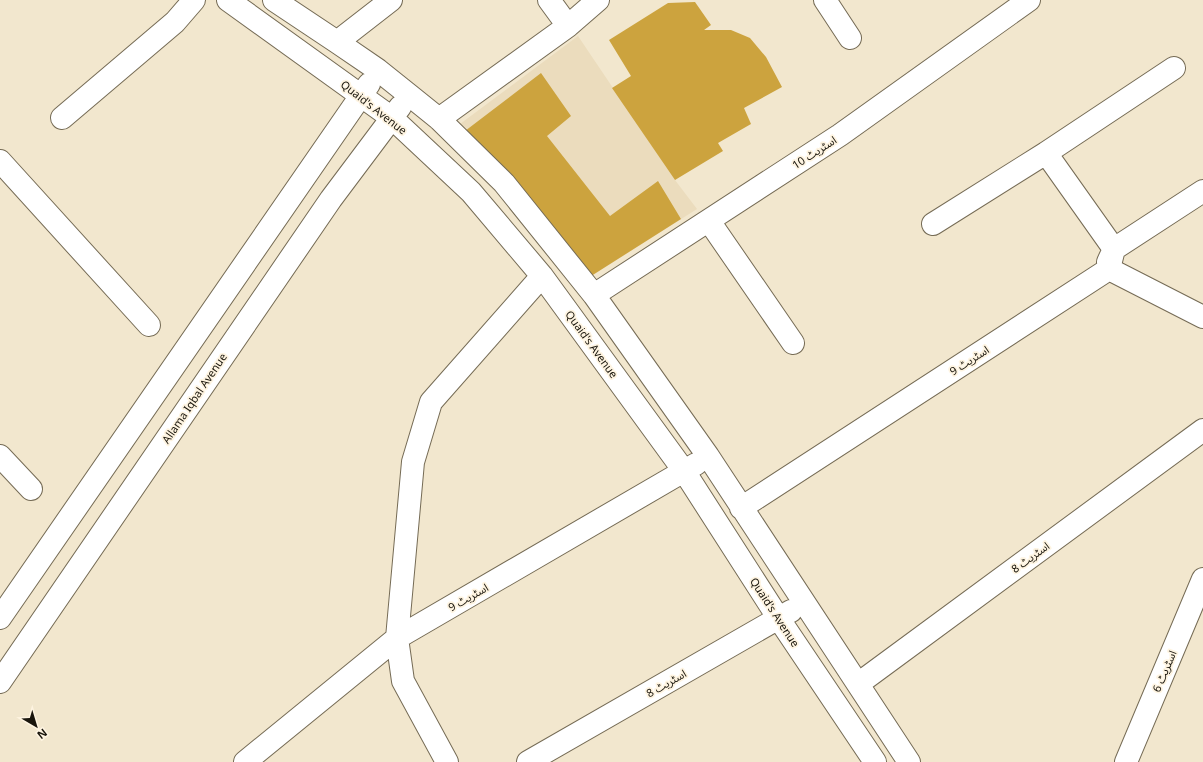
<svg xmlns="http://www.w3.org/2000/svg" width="1203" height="762" font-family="'Noto Sans','Noto Sans Arabic',sans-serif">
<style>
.built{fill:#ebdcbd}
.building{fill:#cca33e}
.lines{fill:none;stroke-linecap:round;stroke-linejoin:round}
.minor-casing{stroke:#756b55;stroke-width:24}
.minor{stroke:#fff;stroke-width:22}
.labels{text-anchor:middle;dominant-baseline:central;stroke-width:3.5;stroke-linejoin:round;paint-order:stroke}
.street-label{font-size:11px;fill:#19150c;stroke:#fef4e1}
</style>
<rect width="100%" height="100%" fill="#f2e7ce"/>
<!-- built -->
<path class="built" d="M 578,36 L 675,180 L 697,209 L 588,278 L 460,124 Z"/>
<!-- building -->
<path class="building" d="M 695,2 L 711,25 L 704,30 L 731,30 L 750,38 L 766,57 L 782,87 L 744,108 L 751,124 L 718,143 L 723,151 L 675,180 L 612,88 L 631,76 L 609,40 L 668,3 Z
M 541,73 L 571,116 L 547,136 L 610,216 L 658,181 L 681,219 L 588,278 L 465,131 Z"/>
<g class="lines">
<!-- minor casing -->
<g class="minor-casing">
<path id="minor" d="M 228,0 L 392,118 L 471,192 L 542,276 L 684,471 L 779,619 L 875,762
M 274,0 L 337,42 L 378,70 L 408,94 L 439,119 L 504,183 L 594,295 L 708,456 L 909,762
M 549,0 L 568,26
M 825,0 L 850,38
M 337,42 L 391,0
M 62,118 L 175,22 L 194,0
M 439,119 L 568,26 L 598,0
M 1046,153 L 1114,249 L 1109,269
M 0,161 L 149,325
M 709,221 L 793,343
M 933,224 L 1046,153 L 1174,68
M 1108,262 L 1114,249 L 1203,191
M 1109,269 L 1203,317
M 594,295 L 840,135 L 1029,0
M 0,456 L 31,489
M 741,508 L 1109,269
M 0,618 L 369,84
M 0,682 L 331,199 L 400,107
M 858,684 L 1203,430
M 245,762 L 397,638 L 696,464
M 447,762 L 403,681 L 397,638 L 413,462 L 431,402 L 542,276
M 528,762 L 791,611
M 1126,762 L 1203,579"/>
</g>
<!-- minor -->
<use href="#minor" class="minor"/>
</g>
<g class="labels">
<!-- street labels -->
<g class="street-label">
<text transform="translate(374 107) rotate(38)">Quaid's Avenue</text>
<text transform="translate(814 152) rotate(-33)">اسٹریٹ 10</text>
<text transform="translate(592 344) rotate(54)">Quaid's Avenue</text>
<text transform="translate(969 360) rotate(-33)">اسٹریٹ 9</text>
<text transform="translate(194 398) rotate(-56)">Allama Iqbal Avenue</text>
<text transform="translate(1030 557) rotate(-36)">اسٹریٹ 8</text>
<text transform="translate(468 597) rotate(-30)">اسٹریٹ 9</text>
<text transform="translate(775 612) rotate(57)">Quaid's Avenue</text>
<text transform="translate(1164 671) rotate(-67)">اسٹریٹ 6</text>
<text transform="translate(666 683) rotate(-30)">اسٹریٹ 8</text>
</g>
</g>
<!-- north arrow -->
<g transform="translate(36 726) rotate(142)" stroke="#fef4e1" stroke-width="3" paint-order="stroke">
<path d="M0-3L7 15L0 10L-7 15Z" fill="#19150c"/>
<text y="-6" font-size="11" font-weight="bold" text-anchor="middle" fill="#19150c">N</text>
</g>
</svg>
